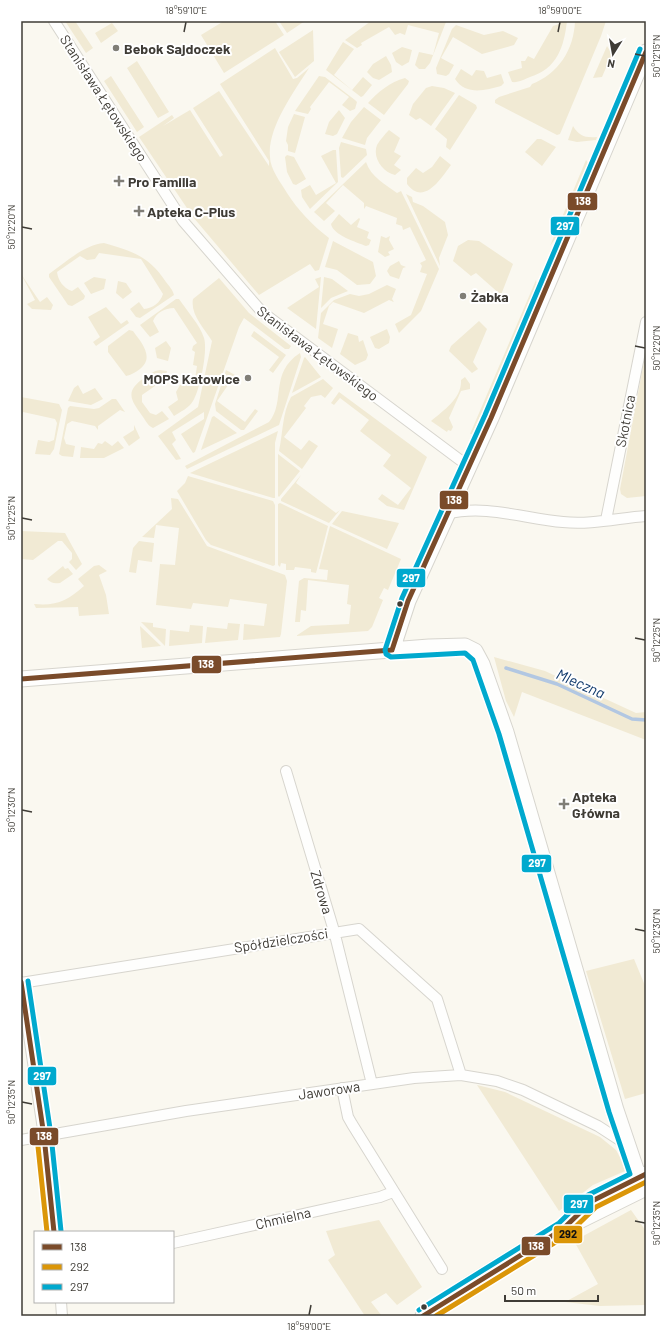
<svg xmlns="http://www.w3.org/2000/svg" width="667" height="1337" font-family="Barlow,sans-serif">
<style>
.green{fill:#f1ead4}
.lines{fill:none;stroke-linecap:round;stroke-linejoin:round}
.stream{stroke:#b2c7e2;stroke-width:3.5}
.street-casing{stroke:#d7d5ce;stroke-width:12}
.secondary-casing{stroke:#d7d5ce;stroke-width:17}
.street{stroke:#fefefd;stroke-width:10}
.secondary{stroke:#fefefd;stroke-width:15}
.bus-1-casing{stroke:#fff;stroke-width:8}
.bus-2-casing{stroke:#fff;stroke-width:8}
.bus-3-casing{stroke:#fff;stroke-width:8}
.bus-1{stroke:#7a4b2a;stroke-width:5}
.bus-2{stroke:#db9608;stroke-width:5}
.bus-3{stroke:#00a9ce;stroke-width:5}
.ticks{fill:none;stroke:#3f3c36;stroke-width:1.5}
.poi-dot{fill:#807e77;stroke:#fff;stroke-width:1.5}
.bus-dot{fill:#3f3c36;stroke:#fff;stroke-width:1.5}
.labels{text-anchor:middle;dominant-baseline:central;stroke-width:4;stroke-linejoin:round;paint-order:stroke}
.poi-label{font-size:14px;font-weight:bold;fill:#3f3c36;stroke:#fff;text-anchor:start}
.street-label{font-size:14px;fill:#3f3c36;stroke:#fff}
.water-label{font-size:15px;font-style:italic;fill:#0d376a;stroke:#fff}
.line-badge{stroke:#fff;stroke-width:1.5}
.badge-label{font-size:11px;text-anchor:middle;font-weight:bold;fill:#fff}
.pale-badge-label{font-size:11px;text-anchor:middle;font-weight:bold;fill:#111}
.neatline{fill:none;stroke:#3f3c36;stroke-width:1.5}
.ticks-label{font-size:10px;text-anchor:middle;fill:#3f3c36}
</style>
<rect width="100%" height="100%" fill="#faf8f0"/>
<!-- green -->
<path class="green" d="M 65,21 L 75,21 L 93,48 L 86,53 Z
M 224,21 L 275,21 L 284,35 L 224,73 L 201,35 Z
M 279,21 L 305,21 L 287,33 Z
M 371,21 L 446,21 L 446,22 L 430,63 L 425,69 L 419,69 L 415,65 L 419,52 L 433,55 L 439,33 L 408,25 L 405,35 L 400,33 L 395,35 L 389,27 L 361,43 L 362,45 L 357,48 L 345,40 Z
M 559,21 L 567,21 C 564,47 557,69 530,77 C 525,79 518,83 512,82 L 508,72 L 522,68 L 521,61 L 525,61 L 528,56 L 534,59 L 553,26 L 559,24 Z
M 575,21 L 606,21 L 601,36 L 560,134 L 557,135 L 495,103 L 495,100 L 499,97 L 530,87 L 532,84 C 558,74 574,50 575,21 Z
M 112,23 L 118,31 L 101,43 L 95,33 Z
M 456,25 L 484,35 L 503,31 L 518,38 L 514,45 L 482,54 L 453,37 L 441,58 L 454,65 L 449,74 L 446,76 L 437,74 L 436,68 L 452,29 Z
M 313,30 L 314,61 L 295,77 L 279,52 Z
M 343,42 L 354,49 L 334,75 L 352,90 L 363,77 L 372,85 L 363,96 L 361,97 L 326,70 Z
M 607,46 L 612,54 L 602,77 L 593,78 Z
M 402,47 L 412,50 L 409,62 L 402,66 L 396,62 L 392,53 Z
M 275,48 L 293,79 L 297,78 L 309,68 C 294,92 267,128 270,157 C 270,169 281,183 287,193 C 298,210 312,225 329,238 L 319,270 L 315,271 L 310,264 L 259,295 L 193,217 L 139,137 L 172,115 L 174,118 L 163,126 L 190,110 L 220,157 L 223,155 L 193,108 L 219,91 L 269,166 L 269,161 L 220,84 Z
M 386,56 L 391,65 L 392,72 L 379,80 L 373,78 L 367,72 L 373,64 Z
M 137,61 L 169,112 L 158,118 L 127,68 Z
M 461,69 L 472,76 L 476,70 L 484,71 L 487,78 L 501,74 L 504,83 L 501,86 C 486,90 466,96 455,79 Z
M 111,76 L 144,127 L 137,132 L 104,81 Z
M 319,76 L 325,77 L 355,100 L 357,102 L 355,109 L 350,111 L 342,105 L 349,97 L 329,82 L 310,107 L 311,109 L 308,114 L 295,111 Z
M 405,78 L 409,81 L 408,84 L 384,115 L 368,103 C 378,92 390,82 405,78 Z
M 432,86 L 444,88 L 455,93 L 431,126 L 420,118 L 416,120 L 409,115 L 413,104 L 426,88 Z
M 459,95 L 476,105 L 477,108 L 450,150 L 446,147 L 447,139 L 435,129 Z
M 364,107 L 381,120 L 367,138 L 365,145 L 342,138 L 351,122 Z
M 339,110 L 345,118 L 337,134 L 333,136 L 325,134 L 329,122 Z
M 294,114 L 305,117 L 295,153 L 288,151 L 288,145 L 286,141 L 288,127 Z
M 573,126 C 579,136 585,138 597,137 L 596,140 L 577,142 L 568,140 Z
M 389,130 L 400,138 L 394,152 L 401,156 L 394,165 L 401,170 L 395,175 C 383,172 372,158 377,145 C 380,140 385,134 389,130 Z
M 537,139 L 541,139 L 556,147 L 542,166 L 525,152 Z
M 341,142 L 366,149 L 367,155 L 343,178 L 341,177 L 339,148 Z
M 333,150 L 336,150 L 338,182 L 310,209 L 302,197 L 301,190 L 310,185 L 316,195 L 336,183 L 321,156 Z
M 287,155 L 294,157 L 306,179 L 296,185 L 293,184 L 287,172 L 285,157 Z
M 440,156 L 451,165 C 442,177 424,207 407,184 L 407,178 L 416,168 L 423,173 L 432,167 Z
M 586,160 L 588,163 L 557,236 L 550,246 Z
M 366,162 C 371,177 385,184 397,193 L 401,191 L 439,269 L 421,311 L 399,333 L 395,324 L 411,315 L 427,274 L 420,272 L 422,266 L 420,263 L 426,260 L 410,227 L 403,230 L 402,226 L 396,224 L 397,218 L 366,206 L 364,209 L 364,203 L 343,185 L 326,203 L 335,211 L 324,221 L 314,212 Z
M 406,194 L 412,197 L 413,202 L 423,206 L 445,222 L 448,235 L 439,258 L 440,266 Z
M 339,214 L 351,225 L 359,218 L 360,219 L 357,227 L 369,232 L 367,238 L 371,240 L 369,245 L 366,246 C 356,242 333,235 331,224 Z
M 381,236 L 386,238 L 390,236 L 389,240 L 394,249 L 388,252 L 390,255 L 385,257 L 378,252 Z
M 468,240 L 479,241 L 513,264 L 501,295 L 476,273 L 471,276 L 453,261 L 458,246 Z
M 333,241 L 373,262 L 376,276 L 370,284 L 357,285 L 337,270 L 325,267 Z
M 104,243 C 132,251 149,256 166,282 C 169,286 173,290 174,295 L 140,318 L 136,317 L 130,309 L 139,302 L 144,309 C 153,308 160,303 163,294 L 141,259 L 99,253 L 95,259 L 87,260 L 80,256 L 57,272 C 58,280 63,288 72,291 L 78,287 L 85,296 L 84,299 L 72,306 L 68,305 L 49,277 L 49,274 C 66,262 84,245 104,243 Z
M 399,261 L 401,265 L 406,267 L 403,268 L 399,279 L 390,276 L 387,271 L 390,266 Z
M 21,274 L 40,302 L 47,297 L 53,305 L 51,310 L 32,309 L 27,304 L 35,300 Z
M 94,277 L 106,279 L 104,289 L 91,294 L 84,283 Z
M 321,277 L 316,329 L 287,308 L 319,287 L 315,279 Z
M 324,277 L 332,279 L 348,291 L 331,298 L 321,308 Z
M 219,278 L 249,313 L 291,346 L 289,349 L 285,349 L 244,318 L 239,327 L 195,452 L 193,453 L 181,434 L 204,419 L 204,412 L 172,432 L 176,440 L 172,444 L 181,459 L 176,460 L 158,436 L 198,407 L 212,341 C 204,328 190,314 193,299 Z
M 536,280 L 537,285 L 480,417 L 472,434 L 470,434 Z
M 118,281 L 126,283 L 132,292 L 123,299 L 116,293 Z
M 387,285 L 396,289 L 392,299 L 394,302 L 389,300 L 364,313 L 333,302 L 329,306 L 323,324 L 338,329 L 332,348 L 318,338 L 321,313 L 334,300 L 350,294 L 359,296 L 369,294 Z
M 176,299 L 179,299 C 187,311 200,325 204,338 C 208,350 200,390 193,401 C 189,408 180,412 174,416 L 168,407 L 178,400 L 176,392 L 180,385 L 194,386 L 197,366 L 193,365 L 195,352 L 192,350 L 193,346 L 197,343 L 174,308 C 165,308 156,313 153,321 L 159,332 L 150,337 L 140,325 Z
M 106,307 L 121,324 L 127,320 L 129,323 L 96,346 L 93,342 L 100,337 L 88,317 Z
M 479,321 L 487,329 L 473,362 L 478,369 L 472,373 L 449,351 L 451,346 Z
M 387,329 L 390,337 L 389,343 L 379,349 L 375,348 L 370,337 Z
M 129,330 L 133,331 C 141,342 155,357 140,369 C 136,372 131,375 126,376 L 108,352 L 108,346 Z
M 254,331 L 286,355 L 273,373 L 269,370 L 279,357 L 251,336 Z
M 348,333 L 358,336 L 359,342 L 363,340 L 368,355 L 366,360 L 355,365 L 340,354 Z
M 166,341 L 171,348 L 168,361 L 157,358 L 155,348 Z
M 646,351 L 646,496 L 627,498 L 621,494 L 620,489 Z
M 300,353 L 301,357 L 279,425 L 187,469 L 185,466 L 269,422 C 286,402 269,373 300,353 Z
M 305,357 L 321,377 L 292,393 L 304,358 Z
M 160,370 L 167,371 L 165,379 L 142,395 L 142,402 L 150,413 L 156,415 L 162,411 L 169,419 L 153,428 C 148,426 146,421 143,417 C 131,400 124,392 144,378 C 150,374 153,371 160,370 Z
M 226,370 L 235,375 L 217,401 L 245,422 L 255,409 L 258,411 L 244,430 L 241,430 L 216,411 L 215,404 Z
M 465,377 L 470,384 L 470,389 L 461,391 L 449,418 L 453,427 L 451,431 L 448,430 L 447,432 L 431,421 C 444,410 462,398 461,380 Z
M 323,379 L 333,388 L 325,398 L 321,395 L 311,397 L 304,406 L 306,408 L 284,437 L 301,450 L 309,440 L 318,446 L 302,469 L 279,451 C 283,433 282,414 291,397 Z
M 78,385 L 83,394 L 95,388 L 103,399 L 91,405 L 68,401 L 74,388 Z
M 339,392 L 427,457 L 404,510 L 387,506 L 378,499 L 382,494 L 398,505 L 411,488 L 383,466 L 391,455 L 360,431 L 369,420 L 340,398 L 334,405 L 331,403 Z
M 21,397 L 59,404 L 62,410 L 54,449 L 50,455 L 35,454 L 38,440 L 49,442 L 54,440 L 57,423 L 55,419 L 23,412 L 21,416 Z
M 112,399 L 116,399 L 125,412 L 120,410 L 98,426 L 98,430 L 95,426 L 72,421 L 67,424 L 64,438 L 66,444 L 75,446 L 73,457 L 62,456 L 59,454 L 68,408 L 70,406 L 94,409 L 99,408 Z
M 214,416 L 237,433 L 201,450 L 212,417 Z
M 134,425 L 140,438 L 129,446 L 123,437 L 134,430 Z
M 278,431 L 275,443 L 275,498 L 273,498 L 190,473 Z
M 105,441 L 112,446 L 118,441 L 124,448 L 104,458 L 80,458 L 81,447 L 94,449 L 98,443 L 102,444 Z
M 278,454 L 300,471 L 279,497 L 278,496 Z
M 301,475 L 296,483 L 336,513 L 340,510 L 329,523 L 281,501 L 281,499 Z
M 188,476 L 273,501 L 275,505 L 275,565 L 273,566 L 211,545 L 206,540 L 177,491 L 185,483 Z
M 171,498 L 178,499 L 207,546 L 285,575 L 287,581 L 281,634 L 280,637 L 243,640 L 244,624 L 264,626 L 267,604 L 230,599 L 228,607 L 193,603 L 191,609 L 156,605 L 160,564 L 175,565 L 179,528 L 156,525 L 154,538 L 142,537 L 172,509 Z
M 280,503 L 328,526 L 316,573 L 311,572 L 311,569 L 295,567 L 294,570 L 286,570 L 286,564 L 281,563 L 280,567 L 278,565 L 278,504 Z
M 342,511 L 399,523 L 387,549 L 332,524 Z
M 330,526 L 401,559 L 388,590 L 384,588 L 379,598 L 383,600 L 372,627 L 368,631 L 296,636 L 311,626 L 349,624 L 351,605 L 347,604 L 349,585 L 308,580 L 306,611 L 301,610 L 300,622 L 295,622 L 299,581 L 304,578 L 327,580 L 328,570 L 319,569 Z
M 21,531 L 65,533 L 82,564 L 76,570 L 69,562 L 72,559 L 72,553 L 62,541 L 58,541 L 33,560 L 21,559 Z
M 139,541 L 154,543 L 152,562 L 138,560 L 136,573 L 129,572 L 133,548 Z
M 99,565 L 107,571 L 99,575 L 106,595 L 109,614 L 79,616 L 78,607 L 36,608 L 34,604 C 57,606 67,601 84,586 L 78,579 L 94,566 Z
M 63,566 L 65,569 L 68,568 L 73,574 L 60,583 C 54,584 51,583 47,579 Z
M 141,622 L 153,623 L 153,627 L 166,629 L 165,646 Z
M 228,623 L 240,624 L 238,640 L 205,643 L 207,627 L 227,629 Z
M 190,625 L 203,626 L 202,643 L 169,646 L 170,630 L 189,632 Z
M 140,626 L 161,646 L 142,648 Z
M 494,657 L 545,671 L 636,713 L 646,712 L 646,740 L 522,692 L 514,717 L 506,701 Z
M 634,959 L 646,988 L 646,1093 L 625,1099 L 586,971 Z
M 477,1085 L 505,1092 L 600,1137 L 616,1150 L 623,1163 L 625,1171 L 593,1185 L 559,1211 Z
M 631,1210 L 646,1231 L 646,1305 L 600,1306 L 565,1302 L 598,1284 L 574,1241 Z
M 379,1220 L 422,1287 L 397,1305 L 386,1293 L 371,1302 L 382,1316 L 365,1316 L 328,1260 L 335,1255 L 326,1231 Z
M 545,1227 C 517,1249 487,1270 453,1284 Z"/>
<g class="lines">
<!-- stream -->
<path class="stream" d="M 506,668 L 557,684 L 632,719 L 646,720"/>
<!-- street casing -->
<g class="street-casing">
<path id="street" d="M 54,21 L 183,221 L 262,312 L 468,466
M 447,514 C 485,504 526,519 563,522 C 591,525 619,518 646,516
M 606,520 L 646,322
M 286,771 L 334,931 L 372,1084
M 21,982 L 44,1136 L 54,1232
M 21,983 L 359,929 L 437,999 L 461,1075
M 342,1088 L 348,1117 L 352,1124 L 442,1269
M 21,1140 L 186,1111 L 414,1078 L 461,1075 L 497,1081 L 523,1090 L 598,1126 L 618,1139 L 625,1138
M 173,1243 L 380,1197 L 393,1192
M 61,1302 L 62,1316"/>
</g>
<!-- secondary casing -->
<g class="secondary-casing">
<path id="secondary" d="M 392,650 L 408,601 L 491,418 L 646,52
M 21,679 L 429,647 L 465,646 L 475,651 L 482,664 L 506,732 L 616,1110 L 643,1190
M 576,1215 C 595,1196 621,1185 646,1174
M 423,1316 L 563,1229 L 646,1188"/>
</g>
<!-- street -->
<use href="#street" class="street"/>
<!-- secondary -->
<use href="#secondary" class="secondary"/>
<!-- bus-1 casing -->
<g class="bus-1-casing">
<path id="bus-1" d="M 392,650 L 408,601 L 491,418 L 646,52
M 21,679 L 392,650
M 21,982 L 44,1136 L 54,1232
M 423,1316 L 563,1229 L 592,1201 L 646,1174"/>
</g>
<!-- bus-2 casing -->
<g class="bus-2-casing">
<path id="bus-2" d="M 37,1137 L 47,1232
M 436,1316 L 567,1235 L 596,1207 L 646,1182"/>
</g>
<!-- bus-3 casing -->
<g class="bus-3-casing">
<path id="bus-3" d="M 28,981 L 51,1135 L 61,1231
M 419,1310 L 559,1223 L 588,1195 L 630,1174 L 609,1112 L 499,734 L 473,660 L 465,653 L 391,657 L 386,654 L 385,650 L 402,598 L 485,415 L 640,49"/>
</g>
<!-- bus-1 -->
<use href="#bus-1" class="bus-1"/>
<!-- bus-2 -->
<use href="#bus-2" class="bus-2"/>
<!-- bus-3 -->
<use href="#bus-3" class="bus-3"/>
</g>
<!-- ticks -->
<path class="ticks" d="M 184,32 L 186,22M 558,32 L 560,22M 635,54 L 645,56M 22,227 L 32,229M 635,346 L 645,348M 22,518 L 32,520M 635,638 L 645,640M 22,810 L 32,812M 635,929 L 645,931M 22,1102 L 32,1104M 635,1221 L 645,1223M 309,1315 L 311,1305"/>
<!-- markers -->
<g class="poi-dot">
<circle cx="116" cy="48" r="4"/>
<path d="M117 175h4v4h4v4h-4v4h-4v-4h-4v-4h4z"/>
<path d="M137 205h4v4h4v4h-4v4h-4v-4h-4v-4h4z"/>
<circle cx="463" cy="296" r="4"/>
<circle cx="248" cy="378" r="4"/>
<path d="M562 798h4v4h4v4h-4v4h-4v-4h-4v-4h4z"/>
</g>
<g class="bus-dot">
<circle cx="400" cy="604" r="3.5"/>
<circle cx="424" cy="1307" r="3.5"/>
</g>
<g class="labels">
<!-- poi labels -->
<g class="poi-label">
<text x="124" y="48">Bebok Sajdoczek</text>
<text x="128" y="181">Pro Familia</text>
<text x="147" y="211">Apteka C-Plus</text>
<text x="471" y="296">Żabka</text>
<text x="240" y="378" text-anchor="end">MOPS Katowice</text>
<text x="572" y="796">Apteka<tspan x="572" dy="16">Główna</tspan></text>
</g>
<!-- street labels -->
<g class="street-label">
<text transform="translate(104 98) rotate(57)">Stanisława Łętowskiego</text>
<text transform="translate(318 353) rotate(37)">Stanisława Łętowskiego</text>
<text transform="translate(625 421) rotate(-79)">Skotnica</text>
<text transform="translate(322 892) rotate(73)">Zdrowa</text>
<text transform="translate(281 940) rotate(-9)">Spółdzielczości</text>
<text transform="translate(329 1090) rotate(-8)">Jaworowa</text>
<text transform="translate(283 1218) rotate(-13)">Chmielna</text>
</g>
<!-- water labels -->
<g class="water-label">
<text transform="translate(581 683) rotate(24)">Mleczna</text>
</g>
</g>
<g class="line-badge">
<rect x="567" y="192" width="31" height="19" rx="4" fill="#7a4b2a"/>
<rect x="550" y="216" width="30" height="20" rx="4" fill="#00a9ce"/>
<rect x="439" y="490" width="30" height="20" rx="4" fill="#7a4b2a"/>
<rect x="396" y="568" width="30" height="20" rx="4" fill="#00a9ce"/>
<rect x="191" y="655" width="31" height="19" rx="4" fill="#7a4b2a"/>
<rect x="521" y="854" width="31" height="19" rx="4" fill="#00a9ce"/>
<rect x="27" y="1066" width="30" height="20" rx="4" fill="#00a9ce"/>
<rect x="29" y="1127" width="30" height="19" rx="4" fill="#7a4b2a"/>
<rect x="563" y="1194" width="31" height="20" rx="4" fill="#00a9ce"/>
<rect x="553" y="1225" width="30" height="19" rx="4" fill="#db9608"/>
<rect x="521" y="1236" width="30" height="20" rx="4" fill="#7a4b2a"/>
</g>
<g class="badge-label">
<text x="583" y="205">138</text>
<text x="565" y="230">297</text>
<text x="454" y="504">138</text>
<text x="411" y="582">297</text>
<text x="206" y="668">138</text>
<text x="537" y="867">297</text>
<text x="42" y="1080">297</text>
<text x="44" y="1140">138</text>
<text x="579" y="1208">297</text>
<text x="536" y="1250">138</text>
</g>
<g class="pale-badge-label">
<text x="568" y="1238">292</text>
</g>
<!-- border -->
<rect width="667" height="1337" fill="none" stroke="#ffffff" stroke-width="44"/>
<!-- legend -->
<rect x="34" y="1231" width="140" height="72" fill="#ffffff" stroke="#b2b1af"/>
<rect x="42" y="1244" width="20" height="6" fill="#7a4b2a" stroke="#b2b1af"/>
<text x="70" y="1251" font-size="12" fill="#3f3c36">138</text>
<rect x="42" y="1264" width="20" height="6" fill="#db9608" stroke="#b2b1af"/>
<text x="70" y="1271" font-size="12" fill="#3f3c36">292</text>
<rect x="42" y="1284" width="20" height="6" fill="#00a9ce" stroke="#b2b1af"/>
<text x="70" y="1291" font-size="12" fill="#3f3c36">297</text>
<!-- north arrow -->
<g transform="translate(613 54) rotate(191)" stroke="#ffffff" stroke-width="3" paint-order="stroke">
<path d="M0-3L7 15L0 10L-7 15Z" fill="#3f3c36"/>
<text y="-6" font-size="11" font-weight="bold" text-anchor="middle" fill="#3f3c36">N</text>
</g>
<!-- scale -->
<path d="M505 1295v6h93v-6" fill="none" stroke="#3f3c36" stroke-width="2"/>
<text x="511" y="1295" font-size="12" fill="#3f3c36" stroke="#ffffff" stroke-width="3" paint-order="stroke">50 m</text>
<rect x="22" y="22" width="623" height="1293" class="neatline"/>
<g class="ticks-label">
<text x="186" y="14">18°59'10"E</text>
<text x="560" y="14">18°59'00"E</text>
<text transform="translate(656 56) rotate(-90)" y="4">50°12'15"N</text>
<text transform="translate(11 227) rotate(-90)" y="4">50°12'20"N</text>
<text transform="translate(656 348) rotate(-90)" y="4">50°12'20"N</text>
<text transform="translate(11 518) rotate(-90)" y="4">50°12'25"N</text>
<text transform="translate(656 640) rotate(-90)" y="4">50°12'25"N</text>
<text transform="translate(11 810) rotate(-90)" y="4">50°12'30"N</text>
<text transform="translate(656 931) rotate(-90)" y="4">50°12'30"N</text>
<text transform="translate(11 1102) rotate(-90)" y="4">50°12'35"N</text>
<text transform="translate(656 1223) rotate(-90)" y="4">50°12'35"N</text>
<text x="309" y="1330">18°59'00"E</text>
</g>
</svg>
